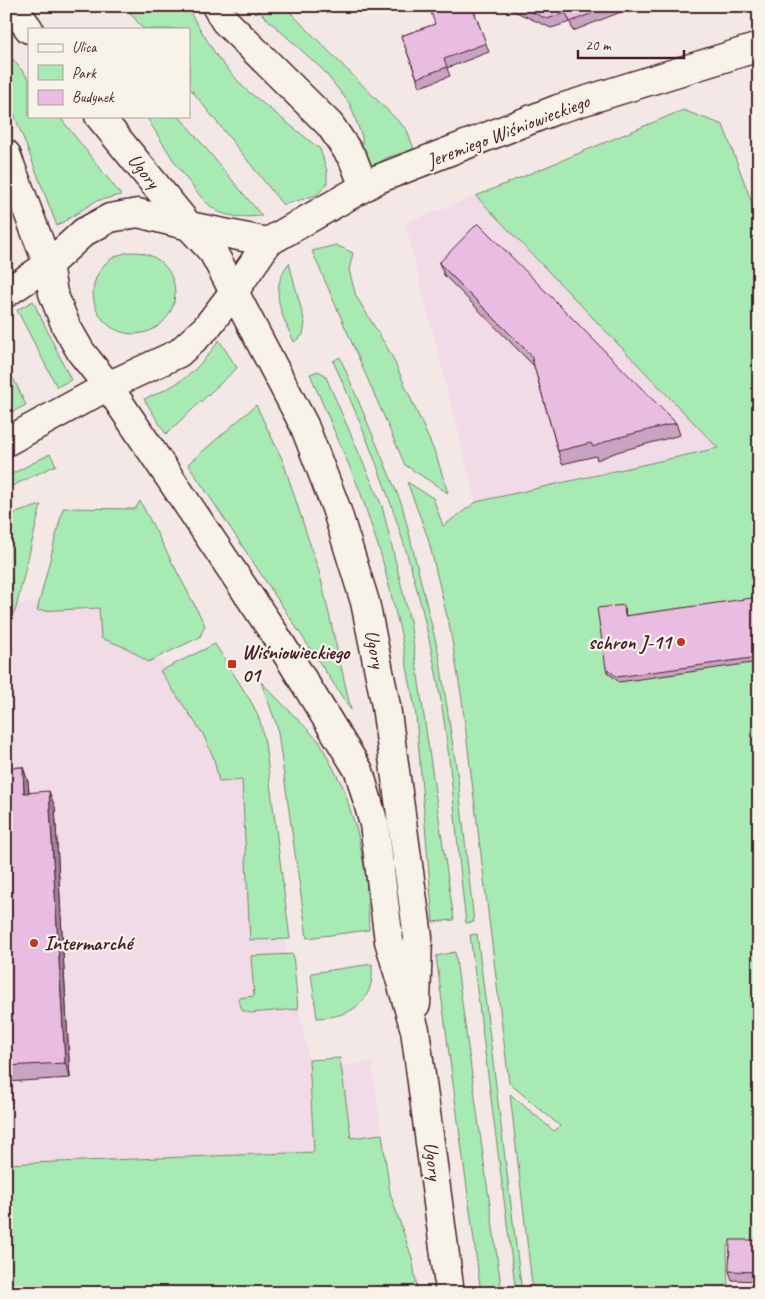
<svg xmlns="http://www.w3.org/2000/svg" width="765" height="1299" font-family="Caveat,sans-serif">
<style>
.built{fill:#f1dbe6}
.green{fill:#a8eab3;stroke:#79846f}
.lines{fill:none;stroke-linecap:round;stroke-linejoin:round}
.street-casing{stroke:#4a1f2b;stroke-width:31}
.secondary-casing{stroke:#4a1f2b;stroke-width:31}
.street{stroke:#f7f3e8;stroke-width:28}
.secondary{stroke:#f7f3e8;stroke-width:28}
.wall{fill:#c8a3c2;stroke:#4a1f2b}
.shaded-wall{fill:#a3849e;stroke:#4a1f2b}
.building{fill:#e9bde2;stroke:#4a1f2b}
.poi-dot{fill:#c8321e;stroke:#f7f3e8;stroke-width:2}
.labels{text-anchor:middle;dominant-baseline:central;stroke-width:4.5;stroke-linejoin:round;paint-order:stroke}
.street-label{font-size:20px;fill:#4a1f2b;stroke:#f7f3e8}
.poi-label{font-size:20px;font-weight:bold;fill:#4a1f2b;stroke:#f7f3e8;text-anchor:start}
</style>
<rect width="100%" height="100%" fill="#f4e8e7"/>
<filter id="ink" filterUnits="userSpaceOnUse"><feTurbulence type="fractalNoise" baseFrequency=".02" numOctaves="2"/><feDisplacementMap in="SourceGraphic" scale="10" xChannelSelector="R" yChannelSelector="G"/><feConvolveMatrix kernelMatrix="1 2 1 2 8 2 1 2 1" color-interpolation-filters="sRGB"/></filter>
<g filter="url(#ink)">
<!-- built -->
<path class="built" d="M 476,196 L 637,364 L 718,448 L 476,502 L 405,223 Z
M 107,599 L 248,764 L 309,1060 L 315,1152 L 6,1164 L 6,604 Z
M 372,1062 L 382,1134 L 351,1138 L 341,1066 Z"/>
<!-- green -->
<path class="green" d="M 125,6 L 186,6 L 218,58 L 245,89 L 320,149 L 327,171 L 327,184 L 317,195 L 283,205 L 189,87 L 189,29 L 143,29 Z
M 253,6 L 284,6 L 407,130 L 414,149 L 386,158 L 374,167 L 368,166 L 363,161 L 362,137 L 350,104 L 323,70 Z
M 6,51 L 29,79 L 29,116 L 59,116 L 121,195 L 96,201 L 57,226 L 6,93 Z
M 683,110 L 723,125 L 759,222 L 759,1246 L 727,1246 L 728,1293 L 533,1293 L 510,1094 L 554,1131 L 560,1126 L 509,1083 L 462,700 L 450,629 L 428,538 L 407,482 L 433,498 L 443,526 L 476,502 L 718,448 L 476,196 Z
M 146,116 L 179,116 L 262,216 C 247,217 233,218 219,212 C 197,202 160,139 146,116 Z
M 336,245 L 353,253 L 349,270 L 356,296 L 391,354 L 436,455 L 448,493 L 405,465 L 312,251 Z
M93 293a41 41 0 1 1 82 0a41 41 0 1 1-82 0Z
M 289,263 L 305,323 L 303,335 L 294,342 C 282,315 268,290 289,263 Z
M 33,301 L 71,380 L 57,387 L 17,310 Z
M 219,340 L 237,368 L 166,434 L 144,399 C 180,385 197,372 219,340 Z
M 340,357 L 402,505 L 439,655 L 458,779 L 474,922 L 466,923 C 457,849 453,774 441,701 C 421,580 384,472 333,361 Z
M 6,363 L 26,405 L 6,415 Z
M 318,371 L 325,375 L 382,506 L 410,621 L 454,920 L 433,922 L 416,715 L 401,634 L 382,558 L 360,491 L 310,374 Z
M 256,405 L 283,461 L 320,575 L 351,710 L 188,464 Z
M 50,454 L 56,465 L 6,489 L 6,477 Z
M 140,501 L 205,625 L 200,637 L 148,662 L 129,649 L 101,638 L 99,608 L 37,611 L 63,508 L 135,509 Z
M 41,505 L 15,612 L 6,613 L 6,516 Z
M 215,644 L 253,705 L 260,721 L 265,743 L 290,939 L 250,940 L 242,780 L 219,782 L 214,759 L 203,734 L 160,671 Z
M 261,682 L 319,741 L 343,787 L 357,831 L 366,875 L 369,930 L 307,938 L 277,726 Z
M 477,934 L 522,1293 L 516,1293 L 470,935 Z
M 455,952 L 502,1293 L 481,1293 L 436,956 Z
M 293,954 L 298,1009 L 250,1013 L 242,1010 L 238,998 L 254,996 L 251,956 Z
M 372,964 C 375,1002 352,1017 317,1018 L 311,973 Z
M 340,1058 L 351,1138 L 382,1134 L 390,1193 L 412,1258 L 418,1293 L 6,1293 L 6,1164 L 314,1152 L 309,1060 Z"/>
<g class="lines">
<!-- street casing -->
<g class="street-casing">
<path id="street" d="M 216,6 L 225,21 L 330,125 L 353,159 L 364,187
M 189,226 L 268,242
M 233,293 L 268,242 L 378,179 L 558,109 L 759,47"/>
</g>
<!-- secondary casing -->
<g class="secondary-casing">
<path id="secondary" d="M 12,6 L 29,29
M 99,116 L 189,226 L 213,252 L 304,425 L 336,508 L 365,602 L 386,706 L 418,937 L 416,1004
M 6,154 L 48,265 L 53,293 L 66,326 L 81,352 L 108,386 L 274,633 L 359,771 L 374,824 L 389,941 L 415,1030 L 450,1293
M 6,293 L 48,265 L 84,232 L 110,218 L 138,213 L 189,226
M 6,442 L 108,386 L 179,353 L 206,328 L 233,293"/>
</g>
<!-- street -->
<use href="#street" class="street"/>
<!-- secondary -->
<use href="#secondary" class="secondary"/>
</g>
<!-- wall -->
<path class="wall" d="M 472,6 L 489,52 L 447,68 L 450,76 L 420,87 L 401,36 L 435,24 Z
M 503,6 L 636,6 L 573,31 L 570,22 L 551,28 Z
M 439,263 L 676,423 L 680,435 L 617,452 L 597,460 L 596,456 L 562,464 L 558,451 L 534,366 L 444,275 Z
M 759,598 L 759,662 L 619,682 L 608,673 L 606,668 L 625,609 L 626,616 Z
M 23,767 L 28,782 L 29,792 L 55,807 L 70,1078 L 6,1082 L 6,768 Z
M 759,1240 L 759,1281 L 732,1280 L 729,1271 Z"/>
<!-- shaded-wall -->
<path class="shaded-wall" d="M 23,767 L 28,782 L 30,808 L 24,793 Z
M 49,791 L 55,807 L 70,1078 L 65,1063 Z"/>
<!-- building -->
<path class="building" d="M 429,6 L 472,6 L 486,43 L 444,59 L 447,67 L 417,78 L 401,36 L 435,24 Z
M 519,6 L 610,6 L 570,22 L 566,13 L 547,19 Z
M 478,223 L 676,423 L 612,439 L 593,447 L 591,443 L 558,451 L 531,355 L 439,263 Z
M 759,597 L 759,657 L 617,677 L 606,668 L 597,608 L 624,605 L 625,616 Z
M 23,767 L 24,793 L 49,791 L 65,1063 L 6,1066 L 6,768 Z
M 730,1240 L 759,1240 L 759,1272 L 729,1271 Z"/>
</g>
<!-- markers -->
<g class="poi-dot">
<circle cx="681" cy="642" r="5"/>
<rect x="227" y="659" width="10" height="10" rx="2.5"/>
<circle cx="34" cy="943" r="5"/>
</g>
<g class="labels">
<!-- street labels -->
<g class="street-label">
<text transform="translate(508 131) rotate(-21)">Jeremiego Wiśniowieckiego</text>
<text transform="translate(144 171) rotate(51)">Ugory</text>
<text transform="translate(375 649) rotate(79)">Ugory</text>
<text transform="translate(433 1161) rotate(82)">Ugory</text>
</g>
<!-- poi labels -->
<g class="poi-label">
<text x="671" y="642" text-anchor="end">schron J-11</text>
<text x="242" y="652">Wiśniowieckiego<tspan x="242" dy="23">01</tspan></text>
<text x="44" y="943">Intermarché</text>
</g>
</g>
<!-- margin -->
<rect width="765" height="1299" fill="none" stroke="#f7f3e8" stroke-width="25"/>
<rect x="12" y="12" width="740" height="1274" fill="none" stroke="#4a1f2b" stroke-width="2" filter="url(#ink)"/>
<!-- legend -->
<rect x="28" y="28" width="162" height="90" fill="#f7f3e8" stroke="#b29e9c"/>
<rect x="38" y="44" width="25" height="8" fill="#f7f3e8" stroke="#b29e9c"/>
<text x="72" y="52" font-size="15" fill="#4a1f2b">Ulica</text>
<rect x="38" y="65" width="25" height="15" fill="#a8eab3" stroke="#b29e9c"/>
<text x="72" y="78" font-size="15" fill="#4a1f2b">Park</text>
<rect x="38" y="90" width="25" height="15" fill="#e9bde2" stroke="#b29e9c"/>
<text x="72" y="102" font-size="15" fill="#4a1f2b">Budynek</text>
<!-- scale -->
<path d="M578 50v8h106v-8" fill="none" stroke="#4a1f2b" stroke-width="2.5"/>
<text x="585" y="50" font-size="15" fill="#4a1f2b" stroke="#f7f3e8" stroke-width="4" paint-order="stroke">20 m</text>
</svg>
